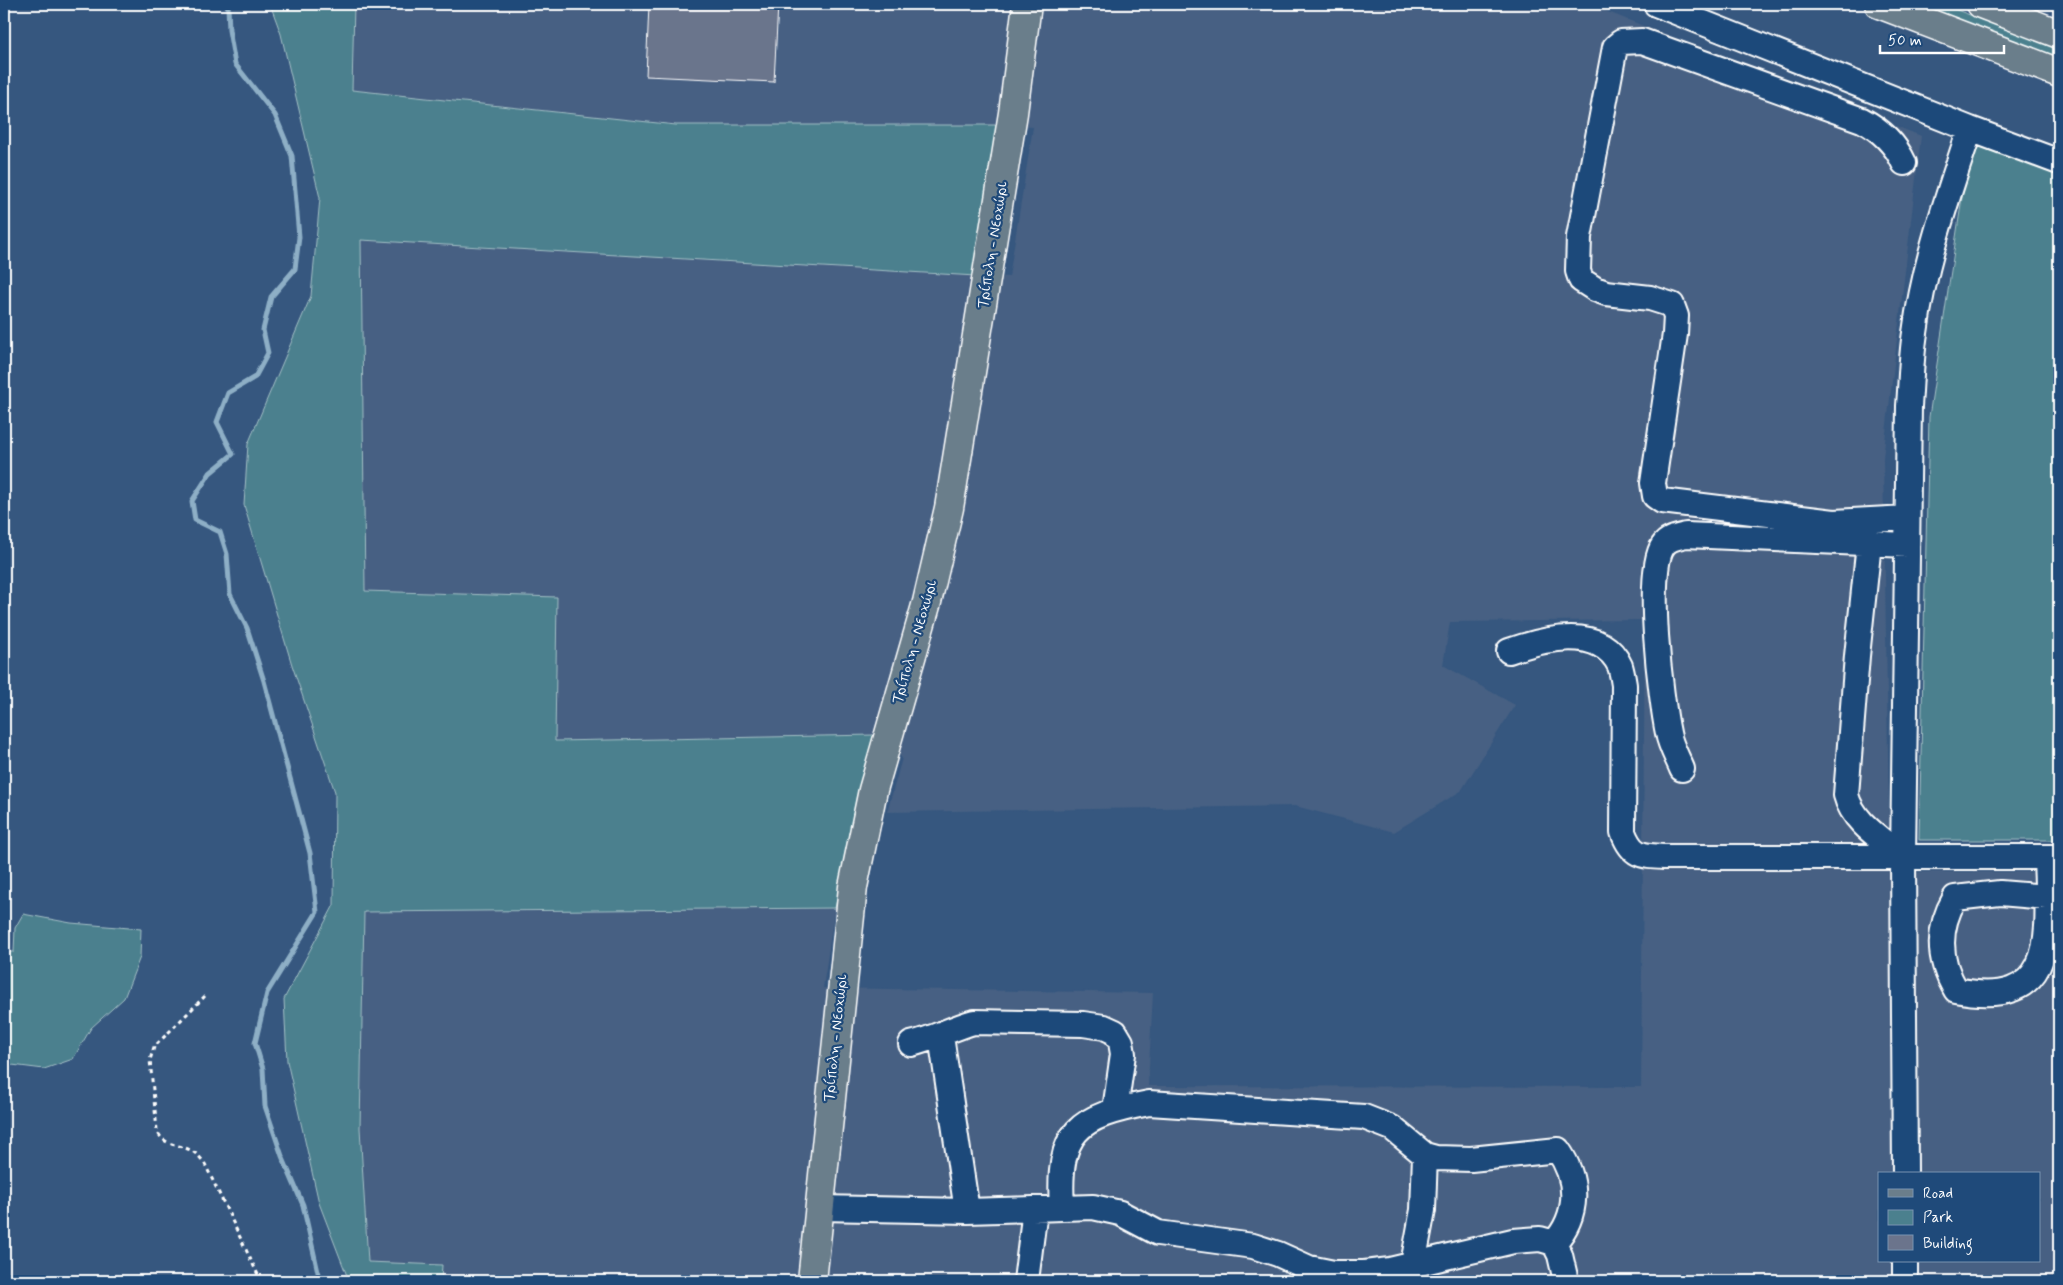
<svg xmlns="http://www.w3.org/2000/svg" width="2063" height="1285" font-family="Mynerve,sans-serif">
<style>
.built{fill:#466083;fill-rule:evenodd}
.green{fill:#4b808e;stroke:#a5c0c6}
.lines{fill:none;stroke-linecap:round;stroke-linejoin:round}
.stream{stroke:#8eafc6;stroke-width:5}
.building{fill:#6b748c;stroke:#fff}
.minor-casing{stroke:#fff;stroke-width:28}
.major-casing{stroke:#fff;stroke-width:31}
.highway-casing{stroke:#fff;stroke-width:31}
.path{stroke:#fff;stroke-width:3;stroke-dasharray:4 4;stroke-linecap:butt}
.minor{stroke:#1f4a7a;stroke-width:24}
.major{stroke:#6b7e8b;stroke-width:28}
.highway{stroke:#6b7e8b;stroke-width:28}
.labels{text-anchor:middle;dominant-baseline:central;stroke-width:4.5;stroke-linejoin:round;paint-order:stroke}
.street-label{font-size:15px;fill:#fff;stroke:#1f4a7a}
</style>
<rect width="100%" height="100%" fill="#36577f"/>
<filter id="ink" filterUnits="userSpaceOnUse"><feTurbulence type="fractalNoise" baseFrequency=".02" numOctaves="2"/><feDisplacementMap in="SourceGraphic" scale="10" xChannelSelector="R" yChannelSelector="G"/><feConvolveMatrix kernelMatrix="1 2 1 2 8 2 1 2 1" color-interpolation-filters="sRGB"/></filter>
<g filter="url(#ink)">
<!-- built -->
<path class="built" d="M 354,4 L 1588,4 L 1921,136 L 1883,458 L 1890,872 L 2059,872 L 2059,1281 L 441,1281 L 442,1265 L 368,1263 L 360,1128 L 364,912 L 835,908 L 823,988 L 1153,993 L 1148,1086 L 1641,1087 L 1645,620 L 1450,622 L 1443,665 L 1515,705 L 1461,791 L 1394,832 L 1295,806 L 887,812 L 902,758 L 874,735 L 555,741 L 557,597 L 365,591 L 361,240 L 1009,277 L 1033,127 L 998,125 L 676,125 L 352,90 ZM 1879,1174 L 2039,1174 L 2039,1261 L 1879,1261 Z"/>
<!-- green -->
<path class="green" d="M 270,4 L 354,4 L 352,90 L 676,125 L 998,125 L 976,276 L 361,240 L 365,591 L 557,597 L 555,741 L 874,735 L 835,908 L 364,912 L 360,1128 L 368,1262 L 442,1265 L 441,1281 L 349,1281 L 319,1203 L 287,1061 L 284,999 L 334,905 L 335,792 L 292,665 L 244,505 L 248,444 L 311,296 L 320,198 L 281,34 Z
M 1916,4 L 1941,4 L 2059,49 L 2059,58 Z
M 1971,138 L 2059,172 L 2059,840 L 1919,840 L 1929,417 Z
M 23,914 L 71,923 L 141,929 L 140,957 L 124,998 L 91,1028 L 73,1059 L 44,1069 L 4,1064 L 4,952 L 14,952 L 15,928 Z"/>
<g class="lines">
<!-- stream -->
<path class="stream" d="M 226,4 L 228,7 L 229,30 L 235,64 L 275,115 L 292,156 L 299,237 L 295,269 L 271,297 L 263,330 L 268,353 L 255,377 L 228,393 L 217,422 L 233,454 L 210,473 L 192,501 L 195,520 L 220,532 L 227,554 L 230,594 L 247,628 L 264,681 L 310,853 L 317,912 L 267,993 L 255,1043 L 263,1069 L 265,1106 L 282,1156 L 303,1205 L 320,1281"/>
</g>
<!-- building -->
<path class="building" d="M 649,4 L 778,4 L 774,82 L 646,76 Z"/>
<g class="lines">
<!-- minor casing -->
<g class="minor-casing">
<path id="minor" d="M 1656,4 L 1970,129 L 2059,162
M 1904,163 C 1895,143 1881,130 1862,120 L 1642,41 L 1621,42 L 1615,47 L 1579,237 L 1578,271 L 1581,280 L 1595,289 L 1606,293 L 1650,298 L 1672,305 L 1676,316 L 1675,334 L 1653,483 L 1655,496 L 1662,501 L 1834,522 L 1907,518
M 1869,543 L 1857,656 L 1846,795 C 1853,823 1882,839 1903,857
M 1509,651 C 1543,639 1601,624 1620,666 C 1622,672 1623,679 1624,685 L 1623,832 C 1632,856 1641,856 1665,857 L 2059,857
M 1682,769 C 1677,757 1670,745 1668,733 C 1661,700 1645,571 1663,546 C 1668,538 1678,537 1686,535 L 1907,545
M 2046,857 C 2048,930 2061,1011 1956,990 C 1938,960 1937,929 1955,898 L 2000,893 L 2047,897
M 941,1036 L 967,1211
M 911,1044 C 933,1039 952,1028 974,1022 L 1083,1024 L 1104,1027 L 1115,1032 L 1121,1042 L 1123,1054 L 1115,1110
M 1905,1174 L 1903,857 L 1909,406 C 1911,382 1911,357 1915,333 C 1924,263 1948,196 1970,129
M 820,1208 L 967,1211 L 1093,1207 L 1120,1213 L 1158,1233 L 1253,1246 L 1278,1254 L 1309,1268 L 1334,1273 L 1364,1273 L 1390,1270 L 1513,1241 L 1540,1239 L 1554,1243
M 1062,1208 C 1057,1130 1077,1117 1149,1103 L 1364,1117 L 1392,1128 L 1425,1155 L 1436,1158 L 1471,1159 L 1558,1150 C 1579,1180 1579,1215 1554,1243
M 1554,1243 L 1560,1255 L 1566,1281
M 1905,1261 L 1905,1281
M 1413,1264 L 1423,1210 L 1425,1155
M 1026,1281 L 1035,1209"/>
</g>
<!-- major casing -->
<g class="major-casing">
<path id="major" d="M 812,1281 L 853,887 L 873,790 L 927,602 L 949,508 L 1013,113 L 1027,4"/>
</g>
<!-- highway casing -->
<g class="highway-casing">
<path id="highway" d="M 1879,4 L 2059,73
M 1981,4 L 2059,34"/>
</g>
<!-- path -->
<path class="path" d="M 205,996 L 154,1047 L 150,1060 L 157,1130 C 163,1148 182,1143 195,1153 C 198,1155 201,1159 204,1162 L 261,1281"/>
<!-- minor -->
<use href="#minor" class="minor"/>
<!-- major -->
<use href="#major" class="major"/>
<!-- highway -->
<use href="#highway" class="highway"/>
</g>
</g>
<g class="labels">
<!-- street labels -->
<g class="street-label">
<text transform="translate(993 245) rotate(-81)">Τρίπολη - Νεοχώρι</text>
<text transform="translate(915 642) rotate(-74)">Τρίπολη - Νεοχώρι</text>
<text transform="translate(836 1038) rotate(-84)">Τρίπολη - Νεοχώρι</text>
</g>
</g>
<!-- margin -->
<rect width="2063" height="1285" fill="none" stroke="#1f4a7a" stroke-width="20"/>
<rect x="10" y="10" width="2043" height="1265" fill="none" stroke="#fff" stroke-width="2" filter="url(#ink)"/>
<!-- legend -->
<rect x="1878" y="1172" width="162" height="90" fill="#1f4a7a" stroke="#7992af"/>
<rect x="1888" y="1189" width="25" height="8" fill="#6b7e8b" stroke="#7992af"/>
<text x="1923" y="1198" font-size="15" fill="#ffffff">Road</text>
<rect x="1888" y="1210" width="25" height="15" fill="#4b808e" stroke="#7992af"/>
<text x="1923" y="1222" font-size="15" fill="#ffffff">Park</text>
<rect x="1888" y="1235" width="25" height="15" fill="#6b748c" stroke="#7992af"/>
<text x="1923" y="1248" font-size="15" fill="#ffffff">Building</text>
<!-- scale -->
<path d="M1880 45v8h124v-8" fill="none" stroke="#ffffff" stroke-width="2.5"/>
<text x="1888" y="45" font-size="15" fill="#ffffff" stroke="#1f4a7a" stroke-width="4" paint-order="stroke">50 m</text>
</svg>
